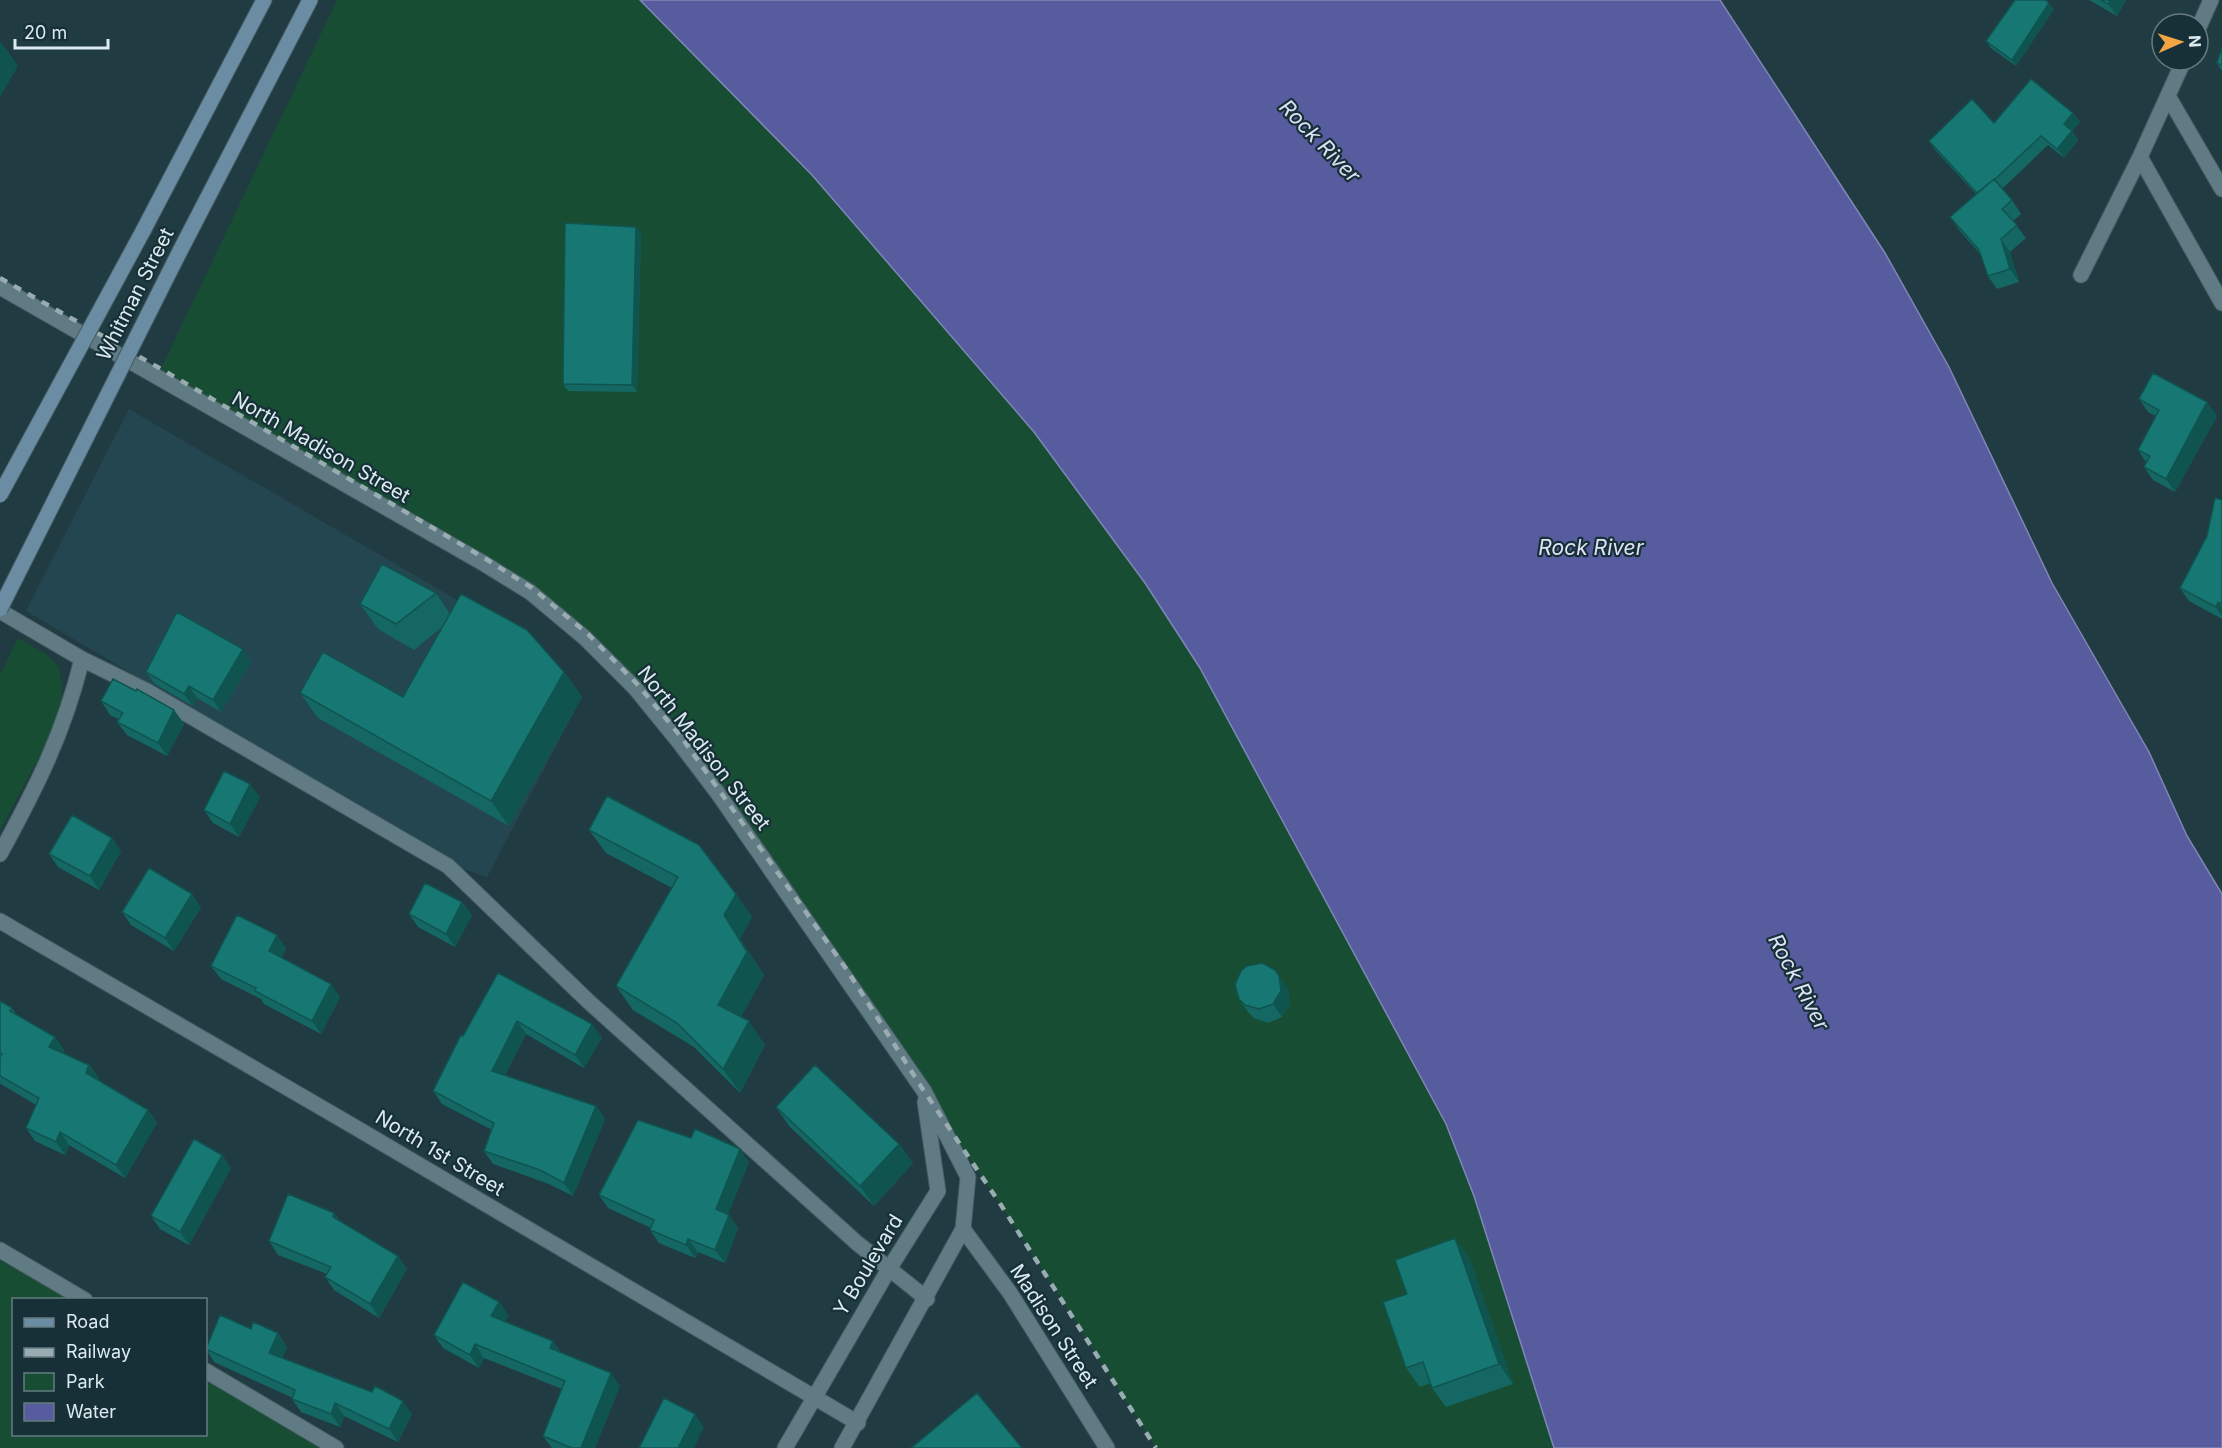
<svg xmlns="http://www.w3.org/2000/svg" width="2222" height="1448" font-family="Inter,sans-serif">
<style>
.built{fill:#244650}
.green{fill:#174e33}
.water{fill:#575c9f;stroke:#7f87b7;stroke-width:1.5}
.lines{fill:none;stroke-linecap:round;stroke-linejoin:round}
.service-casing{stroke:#435a60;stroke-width:17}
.minor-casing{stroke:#435a60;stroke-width:17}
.tertiary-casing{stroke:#435a60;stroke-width:17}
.secondary-casing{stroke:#435a60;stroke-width:17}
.service{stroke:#607b83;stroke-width:15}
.minor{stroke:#607b83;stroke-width:15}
.tertiary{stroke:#607b83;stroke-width:15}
.secondary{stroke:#6a8da3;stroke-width:15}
.rail{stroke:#99acb1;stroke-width:4.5;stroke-dasharray:8 8;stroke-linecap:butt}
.secondary-bridge-casing{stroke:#435a60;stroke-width:17;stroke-linecap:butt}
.secondary-bridge{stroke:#6a8da3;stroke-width:15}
.wall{fill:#146763}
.shaded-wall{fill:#105450}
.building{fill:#177873;stroke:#105450;stroke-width:1.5}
.labels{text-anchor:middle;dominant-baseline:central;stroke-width:4.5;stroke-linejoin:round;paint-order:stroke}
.street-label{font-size:20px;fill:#dcebef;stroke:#173038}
.water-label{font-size:21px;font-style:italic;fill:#dee2f5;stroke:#173038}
</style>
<rect width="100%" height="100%" fill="#213b42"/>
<!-- built -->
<path class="built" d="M 129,409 L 545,651 L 582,697 L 487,877 L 463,869 L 26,611 Z"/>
<!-- green -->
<path class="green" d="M 337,0 L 640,0 L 812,175 L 1034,432 L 1145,583 L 1200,668 L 1446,1124 L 1474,1196 L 1554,1448 L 1156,1448 L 1001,1205 L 924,1091 L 638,685 L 588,634 L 429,526 L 161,369 Z
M 18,638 L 47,655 L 58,666 L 62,684 L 61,706 L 40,756 L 0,830 L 0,675 Z
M 0,1261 L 22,1271 L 71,1299 L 14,1300 L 14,1434 L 206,1434 L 206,1378 L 324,1448 L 0,1448 Z"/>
<!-- water -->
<path class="water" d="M 640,0 L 1720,0 L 1885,253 L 1949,367 L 2052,583 L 2149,752 L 2187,836 L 2222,894 L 2222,1448 L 1554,1448 L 1474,1196 L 1446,1124 L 1200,668 L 1145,583 L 1034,432 L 812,175 Z"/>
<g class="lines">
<!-- service casing -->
<g class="service-casing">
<path id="service" d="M 0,611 L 82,659 L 147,691 L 448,866 L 588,1001 L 857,1243 L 927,1299
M 0,854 C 36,788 64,733 82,659
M 0,1250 L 85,1300
M 206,1371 L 336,1448"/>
</g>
<!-- minor casing -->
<g class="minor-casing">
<path id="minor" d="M 2198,29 L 2211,0
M 2168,96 L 2222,189
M 2140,157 L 2222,303
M 2081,275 L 2140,157 L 2184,60
M 0,921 L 353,1126 L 858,1423
M 963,1229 L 1010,1293 L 1107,1448"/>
</g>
<!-- tertiary casing -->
<g class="tertiary-casing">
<path id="tertiary" d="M 0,287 L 483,563 L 530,592 L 585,638 L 635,688 L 679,742 L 717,792 L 924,1091 L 968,1177 L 963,1229 L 842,1448
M 785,1448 L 889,1269 L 938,1191 L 925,1102"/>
</g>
<!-- secondary casing -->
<g class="secondary-casing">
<path id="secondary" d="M 143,231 L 264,0
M 180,251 L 310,0"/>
</g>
<!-- service -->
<use href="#service" class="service"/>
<!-- minor -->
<use href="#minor" class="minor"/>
<!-- tertiary -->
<use href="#tertiary" class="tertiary"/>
<!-- secondary -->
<use href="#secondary" class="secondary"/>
<!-- rail -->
<path class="rail" d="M 0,278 L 161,369 L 486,559 L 532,588 L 588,634 L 638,685 L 682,738 L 847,970 L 924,1091 L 1001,1205 L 1156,1448"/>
<!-- secondary-bridge casing -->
<g class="secondary-bridge-casing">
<path id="secondary-bridge" d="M 0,495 L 143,231
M 0,609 L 180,251"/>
</g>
<!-- secondary-bridge -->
<use href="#secondary-bridge" class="secondary-bridge"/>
</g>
<!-- wall -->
<path class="wall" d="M 2089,0 L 2126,0 L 2117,16 Z
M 2054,9 L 2016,66 L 1991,48 L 1986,41 Z
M 2222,48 L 2222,71 L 2217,63 Z
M 2073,113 L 2080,122 L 2072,131 L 2078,140 L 2064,158 L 2048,145 L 2002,189 L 2012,200 L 2021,214 L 2013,221 L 2026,238 L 2010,252 L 2019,282 L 1997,289 L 1988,276 L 1981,255 L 1959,230 L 1950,217 L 1976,194 L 1935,150 L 1929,141 L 1994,123 Z
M 636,227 L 641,233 L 637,392 L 568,391 L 563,384 Z
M 2139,399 L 2217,416 L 2175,492 L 2153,480 L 2144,467 L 2146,462 L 2138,450 L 2156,416 L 2148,412 Z
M 2222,500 L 2222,619 L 2189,601 L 2180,588 L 2207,536 Z
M 436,593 L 450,614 L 564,672 L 582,697 L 509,826 L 318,718 L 300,693 L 403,697 L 442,627 L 414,650 L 378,629 L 360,604 Z
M 251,662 L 221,712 L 197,698 L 193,706 L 155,684 L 146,672 Z
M 101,701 L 174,710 L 184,724 L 167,756 L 127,735 L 117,722 L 119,719 L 110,715 Z
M 260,797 L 239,837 L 213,823 L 204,810 Z
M 589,830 L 736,894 L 752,917 L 740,939 L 764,975 L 741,1017 L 765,1045 L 740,1093 L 694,1047 L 633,1010 L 616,986 L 672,888 L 606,853 Z
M 112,838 L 121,851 L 99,890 L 58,867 L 49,854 Z
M 462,902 L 472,915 L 455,947 L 418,927 L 409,914 Z
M 201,907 L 174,951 L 131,925 L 122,912 Z
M 286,948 L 281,958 L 340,997 L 321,1034 L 264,1004 L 261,999 L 221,979 L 211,966 Z
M 498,973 L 602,1037 L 584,1068 L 526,1034 L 505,1075 L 596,1106 L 605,1119 L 573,1196 L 549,1184 L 493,1164 L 484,1151 L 492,1130 L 442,1104 L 433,1091 Z
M 1279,976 L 1288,989 L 1290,1004 L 1282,1017 L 1268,1023 L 1254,1018 L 1248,1012 L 1239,999 Z
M 0,1001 L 12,1008 L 16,1014 L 55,1037 L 64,1050 L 63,1053 L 89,1065 L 99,1078 L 98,1080 L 148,1110 L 157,1123 L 125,1178 L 69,1145 L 65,1155 L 35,1141 L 26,1128 L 36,1105 L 1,1084 L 0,1083 Z
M 776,1107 L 899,1144 L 913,1163 L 874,1206 L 789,1126 Z
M 222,1155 L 231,1168 L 189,1245 L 160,1229 L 151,1216 Z
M 749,1162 L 728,1214 L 738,1228 L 725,1263 L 698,1252 L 695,1258 L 659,1243 L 650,1230 L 651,1228 L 608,1208 L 599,1195 Z
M 334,1213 L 341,1222 L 398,1256 L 407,1269 L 379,1318 L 334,1290 L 325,1277 L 327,1274 L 278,1255 L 269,1241 Z
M 1469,1257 L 1513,1384 L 1446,1407 L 1432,1388 L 1431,1383 L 1420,1387 L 1406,1368 L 1407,1294 Z
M 499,1302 L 508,1315 L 505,1321 L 553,1341 L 561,1353 L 620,1386 L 595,1448 L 552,1448 L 543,1436 L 562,1389 L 484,1358 L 479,1368 L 443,1348 L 434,1335 Z
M 251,1329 L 278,1333 L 287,1347 L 282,1358 L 412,1414 L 398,1442 L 344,1416 L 340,1427 L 301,1412 L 292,1399 L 293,1398 L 214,1362 L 206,1349 Z"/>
<!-- shaded-wall -->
<path class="shaded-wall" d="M 2110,0 L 2126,0 L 2117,16 L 2108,4 Z
M 2049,3 L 2054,9 L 2016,66 L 2012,60 Z
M 1,42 L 18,66 L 0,97 L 0,43 Z
M 2073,113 L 2080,122 L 2072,131 L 2078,140 L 2064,158 L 2057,149 L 2064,124 Z
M 636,227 L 641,233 L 637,392 L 632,385 Z
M 2001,239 L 2010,252 L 2019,282 L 2010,269 Z
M 2207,402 L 2217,416 L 2175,492 L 2166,479 Z
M 2218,602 L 2222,607 L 2222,616 L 2216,607 Z
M 243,649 L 251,662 L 221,712 L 213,700 Z
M 564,672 L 582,697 L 509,826 L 491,801 Z
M 189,686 L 197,698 L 193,706 L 184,694 Z
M 174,710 L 184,724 L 167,756 L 158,743 Z
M 250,784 L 260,797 L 239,837 L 230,824 Z
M 112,838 L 121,851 L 99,890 L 90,876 Z
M 192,894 L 201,907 L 174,951 L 165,938 Z
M 736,894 L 752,917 L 740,939 L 764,975 L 735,1028 L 718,1005 L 724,915 Z
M 462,902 L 472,915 L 455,947 L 446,934 Z
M 277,935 L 286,948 L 278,964 L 269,951 Z
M 1279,976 L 1288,989 L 1290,1004 L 1282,1017 L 1273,1004 Z
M 331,984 L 340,997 L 321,1034 L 312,1021 Z
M 517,1021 L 526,1034 L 501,1084 L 492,1071 Z
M 749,1021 L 765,1045 L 740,1093 L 723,1069 Z
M 592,1024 L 602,1037 L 584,1068 L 575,1055 Z
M 55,1037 L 64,1050 L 58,1060 L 49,1047 Z
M 89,1065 L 99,1078 L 95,1086 L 86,1073 Z
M 596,1106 L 605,1119 L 573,1196 L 564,1183 Z
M 148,1110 L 157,1123 L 125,1178 L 116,1165 Z
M 60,1132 L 69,1145 L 65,1155 L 56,1142 Z
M 899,1144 L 913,1163 L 874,1206 L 860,1186 Z
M 740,1149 L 749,1162 L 725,1222 L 716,1209 Z
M 222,1155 L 231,1168 L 189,1245 L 180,1232 Z
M 334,1213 L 344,1226 L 333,1217 Z
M 729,1215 L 738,1228 L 725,1263 L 715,1250 Z
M 1455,1238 L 1469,1257 L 1513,1384 L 1499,1364 Z
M 688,1239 L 698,1252 L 695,1258 L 686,1245 Z
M 398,1256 L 407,1269 L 379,1318 L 370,1304 Z
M 499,1302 L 508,1315 L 501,1329 L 491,1316 Z
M 278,1333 L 287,1347 L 279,1366 L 269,1353 Z
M 553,1341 L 562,1354 L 550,1348 Z
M 475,1344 L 484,1358 L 479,1368 L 470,1355 Z
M 611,1373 L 620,1386 L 595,1448 L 581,1448 Z
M 403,1401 L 412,1414 L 398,1442 L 389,1429 Z
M 335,1403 L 344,1416 L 340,1427 L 331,1414 Z
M 695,1414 L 704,1427 L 694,1448 L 678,1448 Z"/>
<!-- building -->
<path class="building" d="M 2015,0 L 2045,0 L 2049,3 L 2012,60 L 1986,41 Z
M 2101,0 L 2110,0 L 2108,4 Z
M 2222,48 L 2222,65 L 2217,63 Z
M 2031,79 L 2073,113 L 2064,124 L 2072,131 L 2057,149 L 2041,136 L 1994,180 L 1994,179 L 1977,193 L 1929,141 L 1972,99 L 1994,123 Z
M 1994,179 L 2012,200 L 2002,209 L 2017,225 L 2001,239 L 2010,269 L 1988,276 L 1979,250 L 1950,217 Z
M 565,223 L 636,227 L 632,385 L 563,384 Z
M 2153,373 L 2207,402 L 2166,479 L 2144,467 L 2150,456 L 2138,450 L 2159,410 L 2139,399 Z
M 2215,498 L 2222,500 L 2222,604 L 2218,602 L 2216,607 L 2180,588 L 2207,536 Z
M 382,564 L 436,593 L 396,624 L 360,604 Z
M 461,594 L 527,630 L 564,672 L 491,801 L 300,693 L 323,652 L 403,697 Z
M 177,612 L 243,649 L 213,700 L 189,686 L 184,694 L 146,672 Z
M 113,679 L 136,691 L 137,689 L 174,710 L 158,743 L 117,722 L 123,713 L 101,701 Z
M 224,771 L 250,784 L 230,824 L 204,810 Z
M 607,796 L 699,845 L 736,894 L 724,915 L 747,952 L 718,1005 L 749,1021 L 723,1069 L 677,1023 L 616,986 L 678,877 L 589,830 Z
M 72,815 L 112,838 L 90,876 L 49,854 Z
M 149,868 L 192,894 L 165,938 L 122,912 Z
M 425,883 L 462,902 L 446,934 L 409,914 Z
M 237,915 L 277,935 L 269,951 L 331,984 L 312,1021 L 255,991 L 256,988 L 211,966 Z
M 1262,963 L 1275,970 L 1279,976 L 1281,991 L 1273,1004 L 1259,1009 L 1245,1005 L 1239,999 L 1235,985 L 1241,971 L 1247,966 Z
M 498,973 L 592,1024 L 575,1055 L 517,1021 L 492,1071 L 596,1106 L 564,1183 L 540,1170 L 484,1151 L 494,1123 L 433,1091 L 461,1035 L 463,1036 Z
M 0,1001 L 12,1008 L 10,1011 L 55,1037 L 49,1047 L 89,1065 L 86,1073 L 148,1110 L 116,1165 L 60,1132 L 56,1142 L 26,1128 L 39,1098 L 0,1076 L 0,1057 L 2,1054 L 0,1053 Z
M 815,1065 L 899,1144 L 860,1186 L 776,1107 Z
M 638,1120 L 691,1138 L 695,1129 L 740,1149 L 716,1209 L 729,1215 L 715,1250 L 688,1239 L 686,1245 L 650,1230 L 654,1220 L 599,1195 Z
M 194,1139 L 222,1155 L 180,1232 L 151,1216 Z
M 288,1194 L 334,1213 L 333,1217 L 398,1256 L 370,1304 L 325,1277 L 331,1267 L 269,1241 Z
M 1455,1238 L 1499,1364 L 1432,1388 L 1423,1362 L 1406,1368 L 1383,1302 L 1407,1294 L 1395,1260 Z
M 463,1282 L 499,1302 L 491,1316 L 553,1341 L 550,1348 L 611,1373 L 581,1448 L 572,1448 L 543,1436 L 565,1381 L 475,1344 L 470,1355 L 434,1335 Z
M 220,1315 L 251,1329 L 253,1322 L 278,1333 L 269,1353 L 372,1392 L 375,1386 L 403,1401 L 389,1429 L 335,1403 L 331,1414 L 292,1399 L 295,1390 L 206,1349 Z
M 977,1393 L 1022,1448 L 911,1448 Z
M 664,1398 L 695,1414 L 678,1448 L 639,1448 Z"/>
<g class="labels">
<!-- street labels -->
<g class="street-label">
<text transform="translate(135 294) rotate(-63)">Whitman Street</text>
<text transform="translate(321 447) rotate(30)">North Madison Street</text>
<text transform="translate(704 748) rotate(52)">North Madison Street</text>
<text transform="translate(440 1153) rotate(31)">North 1st Street</text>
<text transform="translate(868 1265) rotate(-59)">Y Boulevard</text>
<text transform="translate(1054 1326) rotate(57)">Madison Street</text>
</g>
<!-- water labels -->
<g class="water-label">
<text transform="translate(1320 141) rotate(46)">Rock River</text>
<text x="1591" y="547">Rock River</text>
<text transform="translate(1799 982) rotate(62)">Rock River</text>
</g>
</g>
<!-- legend -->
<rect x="12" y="1298" width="195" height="138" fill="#173038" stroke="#667b81" stroke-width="1.5"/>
<rect x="24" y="1318" width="30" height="9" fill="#6a8da3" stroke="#667b81" stroke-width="1.5"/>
<text x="66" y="1328" font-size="18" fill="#dcebef">Road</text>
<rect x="24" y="1348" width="30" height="9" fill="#99acb1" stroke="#667b81" stroke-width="1.5"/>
<text x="66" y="1358" font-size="18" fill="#dcebef">Railway</text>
<rect x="24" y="1373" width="30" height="18" fill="#174e33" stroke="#667b81" stroke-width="1.5"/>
<text x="66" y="1388" font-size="18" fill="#dcebef">Park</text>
<rect x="24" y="1403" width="30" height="18" fill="#575c9f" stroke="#667b81" stroke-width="1.5"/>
<text x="66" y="1418" font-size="18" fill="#dcebef">Water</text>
<!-- north arrow -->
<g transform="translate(2180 42) rotate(87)"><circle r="28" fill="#173038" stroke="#667b81" stroke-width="1.5"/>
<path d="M0-4.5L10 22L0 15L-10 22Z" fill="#f2a542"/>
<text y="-9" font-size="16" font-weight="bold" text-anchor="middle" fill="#dcebef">N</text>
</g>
<!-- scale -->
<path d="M15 39v9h93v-9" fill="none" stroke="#dcebef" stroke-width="3"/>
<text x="24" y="39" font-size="18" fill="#dcebef" stroke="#173038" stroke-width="4.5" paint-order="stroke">20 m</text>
</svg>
